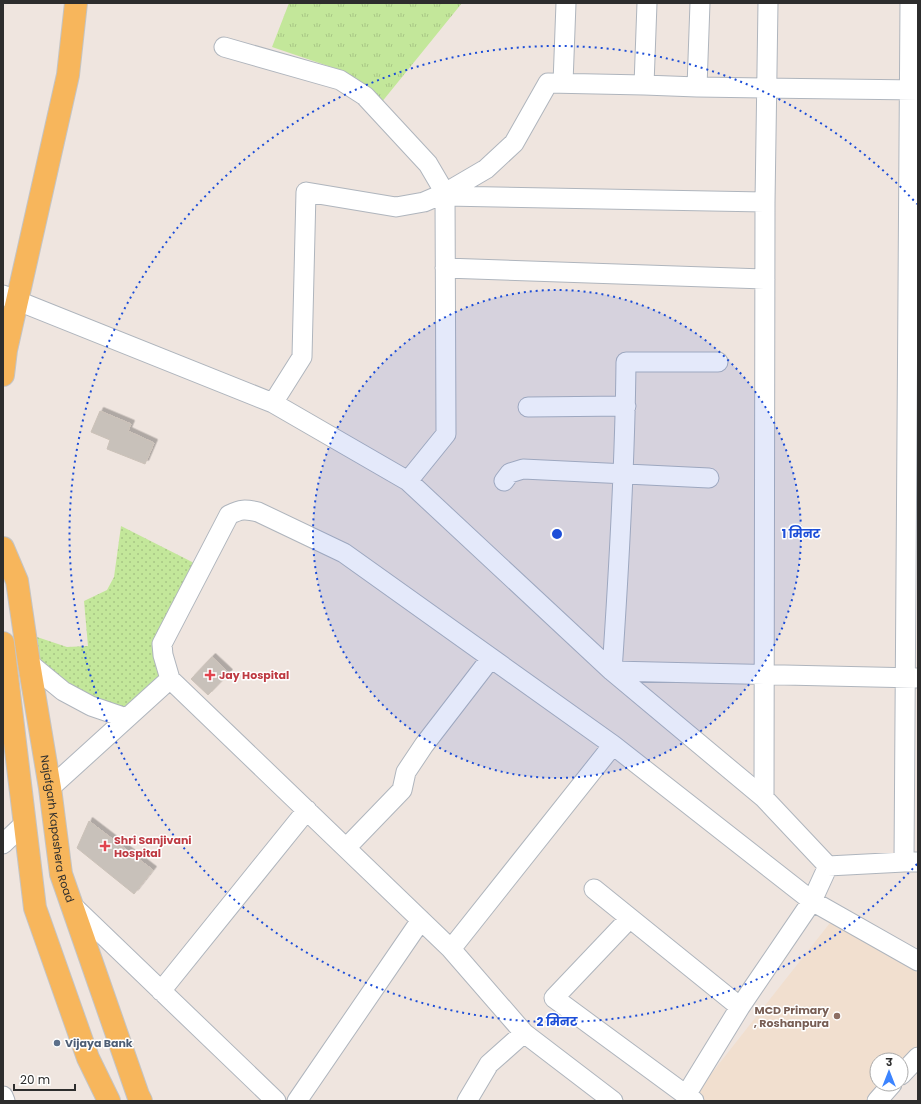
<svg xmlns="http://www.w3.org/2000/svg" width="921" height="1104" font-family="Poppins,'Noto Sans Devanagari',sans-serif">
<style>
.education{fill:#f1dfcf}
.grass{fill:url(#grass-tufts)}
.park{fill:url(#park-dots)}
.building{fill:#c8c1ba;stroke:#cbc1b8;filter:url(#shadow)}
.lines{fill:none;stroke-linecap:round;stroke-linejoin:round}
.minor-casing{stroke:#afb5bd;stroke-width:21}
.major-casing{stroke:#c4c4c4;stroke-width:24}
.minor{stroke:#fff;stroke-width:19}
.major{stroke:#f7b65c;stroke-width:22}
.ring{fill:none;stroke:#1d4ed8;stroke-width:2;stroke-dasharray:2 4}
.health-dot{fill:#e0444e;stroke:#fff;stroke-width:1.5}
.education-dot{fill:#8d6e63;stroke:#fff;stroke-width:1.5}
.service-dot{fill:#5c6f8a;stroke:#fff;stroke-width:1.5}
.labels{text-anchor:middle;dominant-baseline:central;stroke-width:3;stroke-linejoin:round;paint-order:stroke}
.health-label{font-size:11px;font-weight:bold;fill:#be3a42;stroke:#fff;text-anchor:start}
.street-label{font-size:11px;fill:#2d2d2d;stroke:#fff}
.education-label{font-size:11px;font-weight:bold;fill:#785e54;stroke:#fff;text-anchor:end}
.service-label{font-size:11px;font-weight:bold;fill:#4e5e75;stroke:#fff;text-anchor:start}
.centre{fill:#1d4ed8;stroke:#fff;stroke-width:2}
.ring-label{font-size:12px;text-anchor:middle;font-weight:bold;fill:#1d4ed8;stroke:#fff;stroke-width:3;stroke-linejoin:round;paint-order:stroke}
</style>
<defs>
<pattern id="grass-tufts" width="24" height="20" patternUnits="userSpaceOnUse"><rect width="24" height="20" fill="#c3e79a"/><path d="M3 7l-1-3M5 7V3M7 7l1-3M15 17l-1-3M17 17v-4M19 17l1-3" fill="none" stroke="#a8c685"/></pattern>
<pattern id="park-dots" width="8" height="8" patternUnits="userSpaceOnUse"><rect width="8" height="8" fill="#c3e79a"/><path d="M2 2h.1M6 6h.1" fill="none" stroke="#a8c685" stroke-width="1.8" stroke-linecap="round"/></pattern>
<filter id="shadow"><feDropShadow dx="3.5" dy="-3.5" stdDeviation="0" flood-color="#0004"/></filter>
</defs>
<rect width="100%" height="100%" fill="#efe5df"/>
<!-- education -->
<path class="education" d="M 837,914 L 918,973 L 918,1064 L 901,1082 L 901,1060 L 877,1060 L 877,1084 L 899,1084 L 883,1101 L 705,1101 L 696,1093 Z"/>
<!-- grass -->
<path class="grass" d="M 289,3 L 462,3 L 381,103 L 340,70 L 272,47 Z"/>
<!-- park -->
<path class="park" d="M 121,526 L 200,566 L 160,644 L 168,677 L 125,716 L 35,668 L 31,635 L 67,647 L 88,646 L 84,601 L 107,590 L 114,577 Z"/>
<!-- building -->
<path class="building" d="M 100,411 L 131,424 L 128,431 L 154,443 L 145,464 L 107,449 L 110,440 L 91,432 Z
M 212,657 L 229,673 L 208,695 L 191,679 Z
M 89,821 L 153,870 L 134,894 L 77,848 Z"/>
<g class="lines">
<!-- minor casing -->
<g class="minor-casing">
<path id="minor" d="M 224,47 L 340,80 L 365,96 L 428,164 L 445,193 L 446,434 L 408,481
M 563,83 L 566,3
M 644,85 L 647,3
M 697,87 L 700,3
M 445,196 L 765,202 L 764,798
M 765,202 L 768,3
M 445,268 L 765,279
M 3,295 L 273,403 L 408,481 L 612,671 L 764,798 L 828,866 L 812,901 L 740,1007 L 686,1095
M 718,362 L 626,362 C 625,465 619,568 612,671 L 917,678
M 273,403 L 302,357 L 306,192 L 396,207 L 424,202 L 445,193 L 486,169 L 514,143 L 548,83 L 644,85 L 697,87 L 918,90
M 528,407 L 626,406
M 504,481 L 510,473 L 523,469 L 709,478
M 29,663 L 63,691 L 91,706 L 126,718
M 50,788 L 170,679
M 3,844 L 25,823
M 346,848 L 402,790 L 406,772 L 424,745 L 491,658
M 904,862 L 910,3
M 828,866 L 904,862 L 918,862
M 594,889 L 740,1007
M 71,904 L 276,1101
M 630,918 L 554,998 L 694,1101
M 451,949 L 613,745
M 161,991 L 307,810
M 524,1033 L 451,949 L 170,679 L 163,655 L 162,644 L 229,515 C 241,509 245,509 258,512 L 344,553 L 613,745 L 812,901 L 918,961
M 901,1075 L 918,1057
M 3,1096 L 5,1101
M 297,1101 L 421,920
M 467,1101 L 489,1064 L 524,1033 L 613,1101
M 877,1101 L 892,1084"/>
</g>
<!-- major casing -->
<g class="major-casing">
<g id="major">
<path d="M 3,375 L 6,350 L 68,75 L 76,3"/>
<path id="s1" d="M 3,548 L 17,581 L 29,663 L 50,788 L 61,874 L 138,1095 L 141,1101"/>
<path d="M 3,643 L 35,908 L 88,1058 L 109,1101"/>
</g>
</g>
<!-- minor -->
<use href="#minor" class="minor"/>
<!-- major -->
<use href="#major" class="major"/>
</g>
<!-- distance rings -->
<circle cx="557" cy="534" r="244" fill="#1d4ed8" fill-opacity=".12"/>
<g class="ring">
<circle cx="557" cy="534" r="244"/>
<path d="M917 864A488 488 0 1 1 917 204"/>
</g>
<!-- markers -->
<g class="health-dot">
<path d="M208 669h4v4h4v4h-4v4h-4v-4h-4v-4h4z"/>
<path d="M103 840h4v4h4v4h-4v4h-4v-4h-4v-4h4z"/>
</g>
<circle class="education-dot" cx="837" cy="1016" r="4"/>
<circle class="service-dot" cx="57" cy="1043" r="4"/>
<g class="labels">
<!-- health labels -->
<g class="health-label">
<text x="219" y="675">Jay Hospital</text>
<text x="114" y="840">Shri Sanjivani<tspan x="114" dy="13">Hospital</tspan></text>
</g>
<!-- street labels -->
<g class="street-label">
<text stroke="none"><textPath href="#s1" startOffset="287">Najafgarh Kapashera Road</textPath></text>
</g>
<!-- education labels -->
<g class="education-label">
<text x="829" y="1010">MCD Primary<tspan x="829" dy="13">, Roshanpura</tspan></text>
</g>
<!-- service labels -->
<g class="service-label">
<text x="65" y="1043">Vijaya Bank</text>
</g>
</g>
<circle cx="557" cy="534" r="6" class="centre"/>
<g class="ring-label">
<text x="801" y="538">1 मिनट</text>
<text x="557" y="1026">2 मिनट</text>
</g>
<!-- border -->
<rect width="921" height="1104" fill="none" stroke="#2d2d2d" stroke-width="8"/>
<!-- north arrow -->
<g transform="translate(889 1072)"><circle r="19" fill="#ffffff" stroke="#ababab"/>
<path d="M0-3L7 15L0 10L-7 15Z" fill="#3c84ff"/>
<text y="-6" font-size="11" font-weight="bold" text-anchor="middle" fill="#2d2d2d">उ</text>
</g>
<!-- scale -->
<path d="M14 1084v6h61v-6" fill="none" stroke="#2d2d2d" stroke-width="2"/>
<text x="20" y="1084" font-size="12" fill="#2d2d2d" stroke="#ffffff" stroke-width="3" paint-order="stroke">20 m</text>
</svg>
